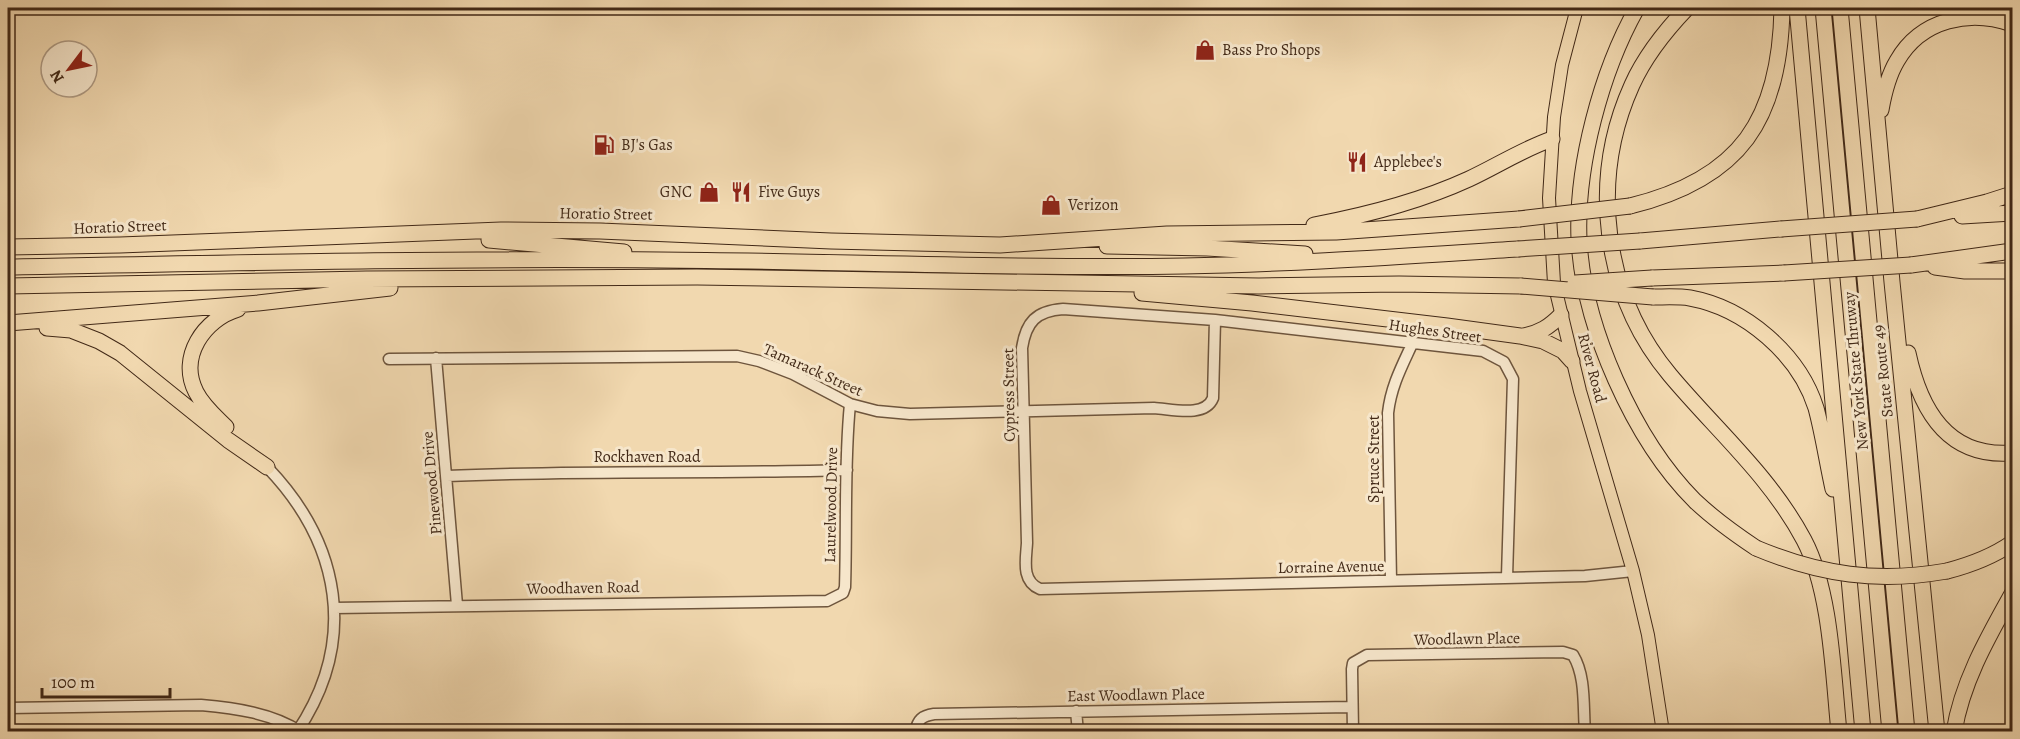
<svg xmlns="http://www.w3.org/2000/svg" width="2020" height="739" font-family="Alegreya,serif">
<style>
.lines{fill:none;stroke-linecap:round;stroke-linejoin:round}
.minor-casing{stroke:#6e553d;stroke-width:13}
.major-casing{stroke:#422917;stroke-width:14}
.highway-casing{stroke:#422917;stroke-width:17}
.minor{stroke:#f6e6cb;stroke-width:10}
.major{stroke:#f1d8af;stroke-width:12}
.highway{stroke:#f1d8af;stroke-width:15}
.highway-bridge-casing{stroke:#422917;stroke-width:17;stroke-linecap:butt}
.highway-bridge{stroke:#f1d8af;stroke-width:15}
.labels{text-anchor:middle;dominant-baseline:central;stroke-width:6;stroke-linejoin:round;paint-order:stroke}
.poi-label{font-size:16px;fill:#422917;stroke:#f6e6cb;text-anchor:start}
.street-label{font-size:16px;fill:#422917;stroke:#f6e6cb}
</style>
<rect width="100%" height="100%" fill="#f1d8af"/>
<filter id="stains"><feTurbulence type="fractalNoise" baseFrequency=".00333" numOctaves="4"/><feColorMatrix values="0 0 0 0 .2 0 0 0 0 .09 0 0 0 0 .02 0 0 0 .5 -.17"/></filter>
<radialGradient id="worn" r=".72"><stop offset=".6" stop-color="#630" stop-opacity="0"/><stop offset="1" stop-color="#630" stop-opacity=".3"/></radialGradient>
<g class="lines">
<!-- minor casing -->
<g class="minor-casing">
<path id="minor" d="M 436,358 L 457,605
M 389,359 L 737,356 L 759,361 L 793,374 L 850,404 L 877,411 L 910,414 L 1154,408 C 1172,409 1205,418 1213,398 L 1215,320
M 267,467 C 341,544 358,641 297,732
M 447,476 C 580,470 714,474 847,470
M 1507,577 L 1513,379 L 1504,362 L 1483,351 L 1215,320 L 1063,309 C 1036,311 1026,322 1022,348 L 1027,543 C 1026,560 1021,581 1040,589 L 1585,576 L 1633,571
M 1391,580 L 1388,413 C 1391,386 1402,366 1413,342
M 334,608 L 827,601 L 843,593 L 845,587 C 847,526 844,464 850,404
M 8,708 L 201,705 C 235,708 272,713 301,732
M 1076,711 L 1078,732
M 915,732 C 918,719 922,716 934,714 L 1352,707
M 1353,732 L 1352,669 L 1353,663 L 1367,655 L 1563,652 L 1573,655 C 1586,676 1583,707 1585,732"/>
</g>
<!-- major casing -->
<g class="major-casing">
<path id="major" d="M 1577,8 L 1562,65 L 1554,117 L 1549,198 L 1554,283 L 1580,391 L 1633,571 L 1648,635 L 1663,732"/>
</g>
<!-- highway casing -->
<g class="highway-casing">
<path id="highway" d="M 1637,8 C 1601,72 1576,166 1579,239 C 1583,326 1634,440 1695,501 C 1714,519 1735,534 1756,548
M 1687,8 C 1665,31 1645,56 1632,85 C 1589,180 1603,295 1670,375 C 1716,430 1770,476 1804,540 C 1831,591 1833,674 1839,732
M 1797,8 L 1863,732
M 1823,8 L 1890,732
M 1840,8 L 1907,732
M 1867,8 L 1892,282 L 1937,732
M 1881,110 C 1884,93 1888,76 1897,61 C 1921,19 1970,9 2012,24
M 1630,206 C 1741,179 1780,119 1782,8
M 1962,216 L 2012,213
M 1917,219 L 1987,202 L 2012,194
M 1314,225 C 1367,215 1419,202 1469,179 C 1497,166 1523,149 1552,139
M 489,240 L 624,252
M 1640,241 L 1781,229
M 1107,246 L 1207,248 L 1305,254
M 8,247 L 120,245 L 501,230 L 600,231 L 831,241 L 1000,245 L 1167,234 L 1336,232 L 1519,219
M 1911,265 L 2012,251
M 8,267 C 225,263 443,258 660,260 C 835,261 1009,269 1184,266 C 1295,264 1406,256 1518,249
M 1935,267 L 1965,271 L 2012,271
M 1652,278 L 1784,273
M 8,286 L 366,279 L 697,277 L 1259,286 L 1399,284 L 1521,286
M 1142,293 L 1252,303 L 1447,326 L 1520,336 L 1543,341 L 1563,351 L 1572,361
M 1653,297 C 1665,297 1678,296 1690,298 C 1745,308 1799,354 1816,408 C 1823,434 1827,462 1833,489
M 8,323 L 258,303 L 390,288
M 47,328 L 71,330 L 99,341 L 120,353 L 228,440 L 267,467
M 1523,336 C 1540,333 1549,327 1561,315
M 1908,353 C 1920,409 1947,458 2012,453
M 226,427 C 215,416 203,406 196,392 C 178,357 204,319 238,309
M 1947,571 C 1970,565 1992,557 2012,543
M 1954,732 C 1962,682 1988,637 2012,594"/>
</g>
<!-- minor -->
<use href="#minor" class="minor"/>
<!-- major -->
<use href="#major" class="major"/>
<!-- highway -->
<use href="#highway" class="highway"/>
<!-- highway-bridge casing -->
<g class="highway-bridge-casing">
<path id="highway-bridge" d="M 1519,219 L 1630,206
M 1781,229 L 1917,219
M 1518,249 L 1640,241
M 1784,273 L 1911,265
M 1575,283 L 1652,278
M 1521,286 L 1653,297
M 1756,548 C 1820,575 1878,583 1947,571"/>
</g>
<!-- highway-bridge -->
<use href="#highway-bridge" class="highway-bridge"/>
</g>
<!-- icons -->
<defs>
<g id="shop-bare" transform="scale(1.62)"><path d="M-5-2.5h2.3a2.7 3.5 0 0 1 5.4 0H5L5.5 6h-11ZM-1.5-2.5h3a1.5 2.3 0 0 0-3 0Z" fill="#8f2418" stroke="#f6e6cb" stroke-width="2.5" paint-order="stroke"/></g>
<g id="fuel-bare" transform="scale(1.62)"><path d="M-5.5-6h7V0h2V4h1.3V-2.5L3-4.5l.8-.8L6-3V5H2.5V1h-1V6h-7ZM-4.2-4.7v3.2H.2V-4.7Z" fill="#8f2418" stroke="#f6e6cb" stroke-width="2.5" paint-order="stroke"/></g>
<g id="restaurant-bare" transform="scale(1.62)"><path d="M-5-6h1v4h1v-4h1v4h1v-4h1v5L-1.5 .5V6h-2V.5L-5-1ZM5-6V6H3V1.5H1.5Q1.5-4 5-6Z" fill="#8f2418" stroke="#f6e6cb" stroke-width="2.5" paint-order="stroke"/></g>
</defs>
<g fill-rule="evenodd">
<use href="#shop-bare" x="1205" y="50"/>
<use href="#fuel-bare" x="604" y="145"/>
<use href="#restaurant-bare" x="1357" y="162"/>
<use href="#shop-bare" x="709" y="192"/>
<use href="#restaurant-bare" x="741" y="192"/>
<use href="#shop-bare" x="1051" y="205"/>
</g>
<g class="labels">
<!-- poi labels -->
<g class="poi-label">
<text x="1222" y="50">Bass Pro Shops</text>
<text x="621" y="145">BJ's Gas</text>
<text x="1374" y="162">Applebee's</text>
<text x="692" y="192" text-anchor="end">GNC</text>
<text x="758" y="192">Five Guys</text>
<text x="1068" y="205">Verizon</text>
</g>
<!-- street labels -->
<g class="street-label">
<text transform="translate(606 214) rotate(1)">Horatio Street</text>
<text transform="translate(120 227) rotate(-2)">Horatio Street</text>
<text transform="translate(1435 331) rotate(8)">Hughes Street</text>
<text transform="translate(1592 368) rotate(75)">River Road</text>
<text transform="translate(813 370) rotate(24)">Tamarack Street</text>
<text transform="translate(1856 371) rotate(-95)">New York State Thruway</text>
<text transform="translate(1883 371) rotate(-96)">State Route 49</text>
<text transform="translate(1009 395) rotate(-91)">Cypress Street</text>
<text x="647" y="457">Rockhaven Road</text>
<text transform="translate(1374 459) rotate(-90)">Spruce Street</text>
<text transform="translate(432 483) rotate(-95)">Pinewood Drive</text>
<text transform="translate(831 505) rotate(-89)">Laurelwood Drive</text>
<text transform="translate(1331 567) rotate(-1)">Lorraine Avenue</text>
<text transform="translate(583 588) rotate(-1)">Woodhaven Road</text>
<text transform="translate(1467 639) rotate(-1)">Woodlawn Place</text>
<text transform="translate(1136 695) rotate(-1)">East Woodlawn Place</text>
</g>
</g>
<!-- margin -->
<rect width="2020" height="739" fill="none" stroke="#f1d8af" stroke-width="30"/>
<rect x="9" y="9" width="2002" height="721" fill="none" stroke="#422917" stroke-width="3"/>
<rect x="15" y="15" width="1990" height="709" fill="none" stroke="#422917" stroke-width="1.5"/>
<!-- north arrow -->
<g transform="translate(69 69) rotate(238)"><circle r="28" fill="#f6e6cb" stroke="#ae9a83" stroke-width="1.5"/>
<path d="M0-4.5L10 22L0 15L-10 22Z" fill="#8f2418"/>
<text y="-9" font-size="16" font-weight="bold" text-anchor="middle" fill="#422917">N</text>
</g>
<!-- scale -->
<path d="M42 688v9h128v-9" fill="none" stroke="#422917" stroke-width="3"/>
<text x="51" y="688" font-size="18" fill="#422917" stroke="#f6e6cb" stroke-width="4.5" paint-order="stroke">100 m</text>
<rect width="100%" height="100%" filter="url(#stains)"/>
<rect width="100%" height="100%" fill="url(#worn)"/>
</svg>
